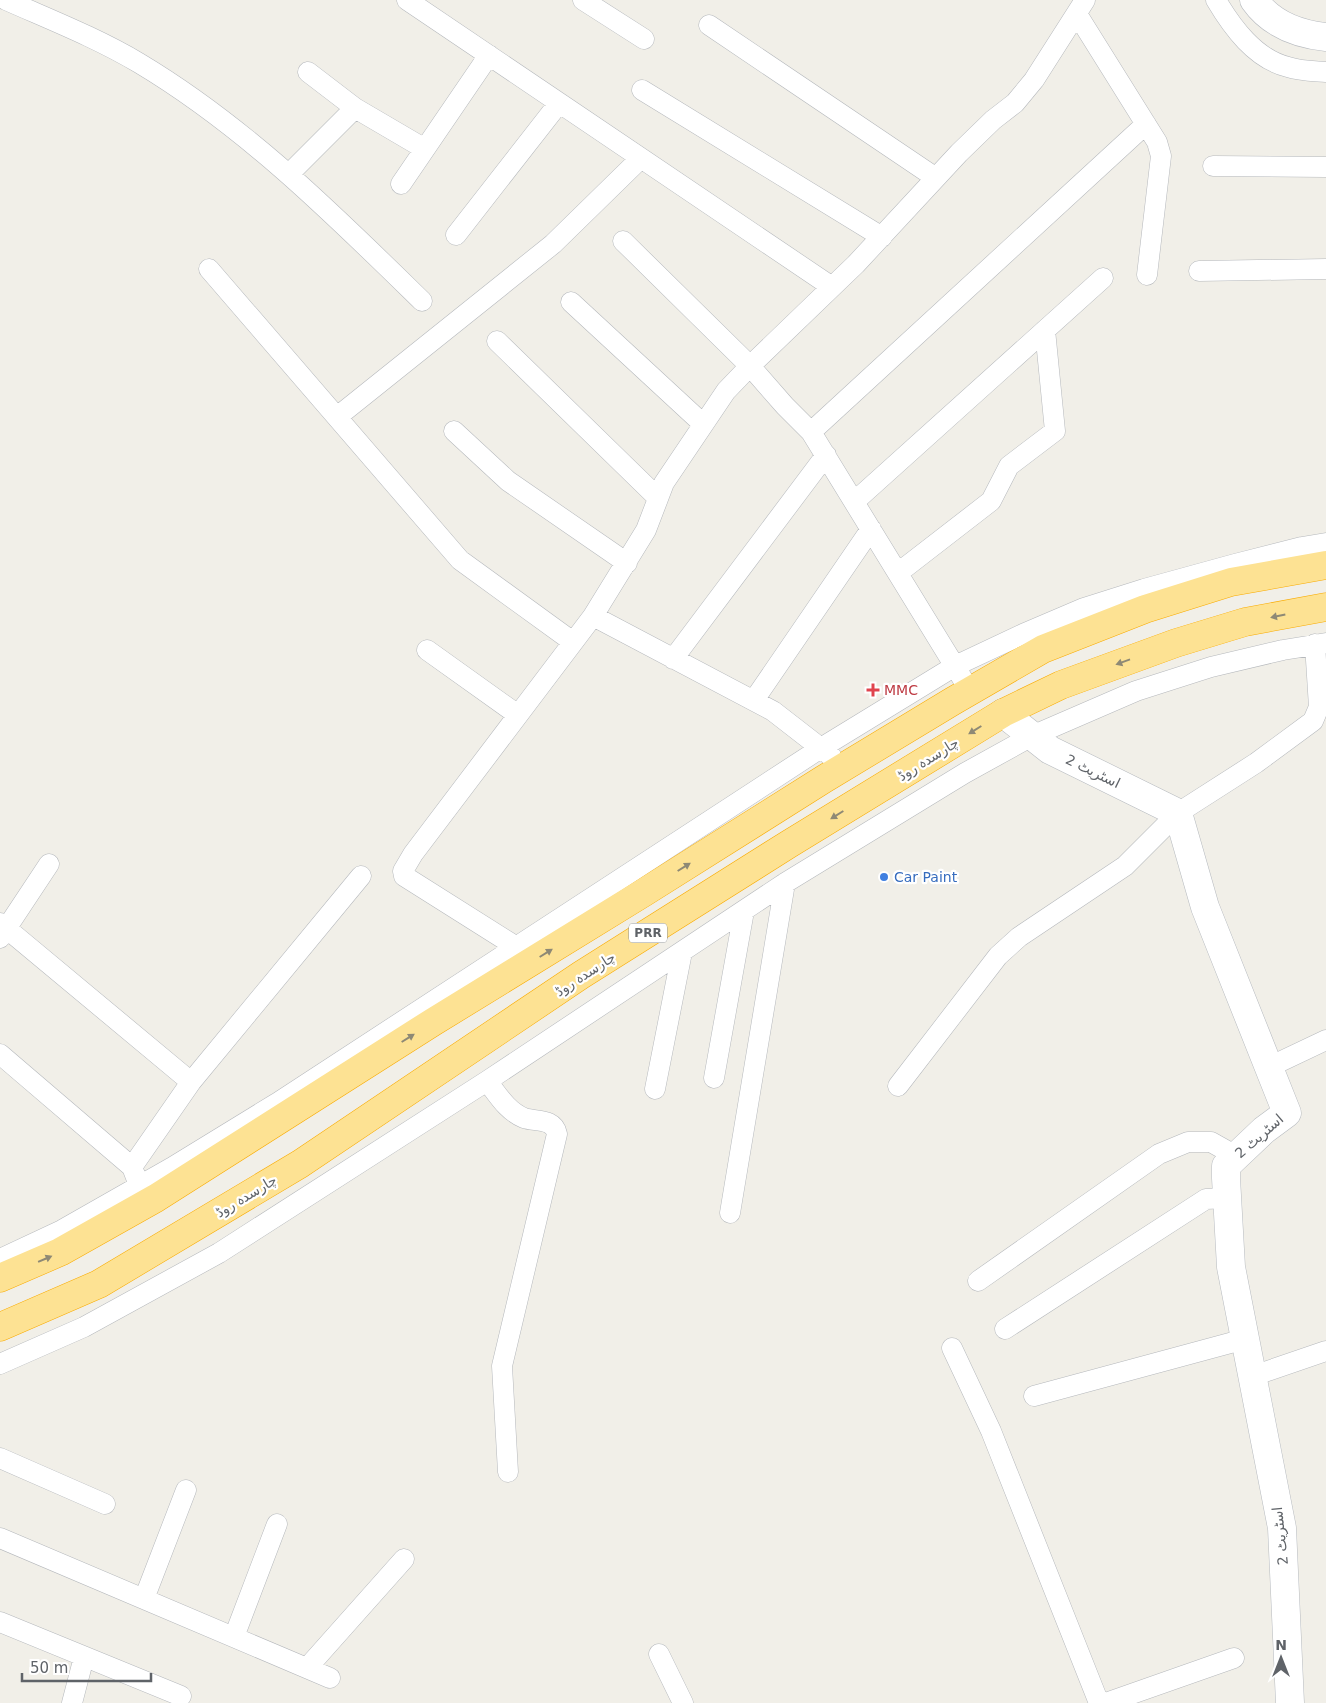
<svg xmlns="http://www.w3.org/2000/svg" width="1326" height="1703" font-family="'DejaVu Sans','Noto Sans Arabic',sans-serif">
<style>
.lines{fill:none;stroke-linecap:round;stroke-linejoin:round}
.street-casing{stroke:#b5b8bc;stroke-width:21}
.secondary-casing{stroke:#b6babf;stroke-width:29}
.highway-casing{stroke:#f9ab00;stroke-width:29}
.street{stroke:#fff;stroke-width:20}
.secondary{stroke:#fff;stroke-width:28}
.highway{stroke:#fde293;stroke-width:28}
.oneway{fill:#8e8975}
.health-dot{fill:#e0444e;stroke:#fff;stroke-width:2}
.shop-dot{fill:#3f7fe0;stroke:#fff;stroke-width:2}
.labels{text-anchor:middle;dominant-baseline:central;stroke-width:4.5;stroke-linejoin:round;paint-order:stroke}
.shield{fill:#fff;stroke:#8f9295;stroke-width:1}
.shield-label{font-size:12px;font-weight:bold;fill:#5f6368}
.health-label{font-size:14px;fill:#be3a42;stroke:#fff;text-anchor:start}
.street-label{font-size:14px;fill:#5f6368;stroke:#fff}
.shop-label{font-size:14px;fill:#366cbe;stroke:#fff;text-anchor:start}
</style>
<rect width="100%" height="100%" fill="#f1efe8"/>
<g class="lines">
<!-- street casing -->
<g class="street-casing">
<path id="street" d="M 6,0 C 51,20 97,38 139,63 C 246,127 334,215 422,301
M 407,0 L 832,287
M 583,0 L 644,39
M 1216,0 C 1232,27 1255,59 1288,67 C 1300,71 1313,71 1326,72
M 1077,14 L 1157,142 L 1161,156 L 1147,275
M 709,25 L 936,178
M 308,72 L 355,108 L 425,149
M 642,90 L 882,237
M 1213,166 L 1326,167
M 289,174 L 355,108
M 401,184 L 489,55
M 456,235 L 559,103
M 623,241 L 750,366 L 785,406 L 811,432 L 970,691
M 209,269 L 460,560 L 573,642
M 1199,271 L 1326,269
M 571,302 L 703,424
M 497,341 L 658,498
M 337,417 L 553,244 L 641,158
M 454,431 L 508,481 L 627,563
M 811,432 L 1146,124
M 854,502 L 1103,278
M 898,573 L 991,501 L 1009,466 L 1055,431 L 1045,330
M 593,616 L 773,711 L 831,756
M 427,650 L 518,715
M 673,659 L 826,455
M 754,700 L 871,529
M 0,923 L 191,1082
M 0,938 L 49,864
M 515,946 L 404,876 L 403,871 L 413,854 L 593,616 L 646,530 L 664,483 L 726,391 L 750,366 L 856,264 L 959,153 L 993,120 L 1015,103 L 1034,80 L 1085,0
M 0,1054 L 132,1167 L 137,1180
M 1269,1067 L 1326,1040
M 714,1078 L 744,911
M 487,1081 C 498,1095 507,1111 524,1118 C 536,1122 554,1118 557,1134 L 502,1366 L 508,1472
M 898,1086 L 998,956 L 1019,937 L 1125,866 L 1178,813 L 1256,763 L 1313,721 L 1319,707 L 1315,644
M 655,1089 L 682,952
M 132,1167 L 191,1082 L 361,876
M 730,1213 L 785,883
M 0,1259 L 62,1230 L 171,1168 L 277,1103 L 821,748 L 955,666 L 1023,634 L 1084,608 L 1144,589 L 1235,564 L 1302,547 L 1326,543
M 978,1281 L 1159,1154 L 1188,1142 L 1211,1142 L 1236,1156
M 1005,1329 L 1206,1199 L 1227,1198
M 952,1348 L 991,1431 L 1099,1703
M 0,1364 L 84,1327 L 219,1253 L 487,1081 L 785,883 L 965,773 L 1032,736 L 1136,691 L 1211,667 L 1283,650 L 1326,643
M 1253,1376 L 1326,1351
M 1034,1396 L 1245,1339
M 0,1458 L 105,1504
M 0,1538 L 330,1678
M 144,1599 L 186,1490
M 0,1622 L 181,1696
M 234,1637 L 277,1524
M 659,1654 L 683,1703
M 307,1668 L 404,1559
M 72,1703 L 84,1657
M 1106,1703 L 1234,1658"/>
</g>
<!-- secondary casing -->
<g class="secondary-casing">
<path id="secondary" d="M 1254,0 C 1271,24 1297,34 1326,37
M 1003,713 L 1050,750 L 1178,813 L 1205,907 L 1287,1113 L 1264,1130 L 1226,1166 L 1226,1178 L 1231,1267 L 1282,1528 L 1290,1703"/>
</g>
<!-- highway casing -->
<g class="highway-casing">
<path id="highway" d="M 0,1278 L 60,1252 L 156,1198 L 433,1022 L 643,893 L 824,779 L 953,701 L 1043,649 L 1145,609 L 1231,582 L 1326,565
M 0,1327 L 99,1284 L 300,1164 L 581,975 L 789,844 L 1003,713 L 1061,685 L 1176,643 L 1245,622 L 1326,607"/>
</g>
<!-- street -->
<use href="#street" class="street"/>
<!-- secondary -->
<use href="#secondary" class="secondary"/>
<!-- highway -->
<use href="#highway" class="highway"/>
</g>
<!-- one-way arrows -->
<defs><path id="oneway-solid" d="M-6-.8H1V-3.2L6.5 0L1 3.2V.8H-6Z" transform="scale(1.25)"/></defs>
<g class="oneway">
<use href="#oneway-solid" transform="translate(1278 616) rotate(168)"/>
<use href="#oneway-solid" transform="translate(1123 662) rotate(160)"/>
<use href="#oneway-solid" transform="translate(975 730) rotate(148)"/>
<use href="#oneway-solid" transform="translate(837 815) rotate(148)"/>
<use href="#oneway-solid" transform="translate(684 867) rotate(-32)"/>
<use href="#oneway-solid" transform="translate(546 953) rotate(-32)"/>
<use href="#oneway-solid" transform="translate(408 1038) rotate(-32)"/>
<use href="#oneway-solid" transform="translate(45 1259) rotate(-23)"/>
</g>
<!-- markers -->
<path class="health-dot" d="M870.5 682.5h5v5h5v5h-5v5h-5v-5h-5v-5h5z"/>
<circle class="shop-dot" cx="884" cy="877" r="5"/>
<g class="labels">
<!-- shield labels -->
<rect class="shield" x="629" y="923.5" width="38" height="19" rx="4"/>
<g class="shield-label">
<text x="648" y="933">PRR</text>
</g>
<!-- health labels -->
<g class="health-label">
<text x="884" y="690">MMC</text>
</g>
<!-- street labels -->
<g class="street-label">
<text transform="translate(928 759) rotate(-32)">چارسدہ روڈ</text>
<text transform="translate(1093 771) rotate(26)">اسٹریٹ 2</text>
<text transform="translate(585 974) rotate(-33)">چارسدہ روڈ</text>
<text transform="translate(1259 1136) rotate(-41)">اسٹریٹ 2</text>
<text transform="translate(246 1196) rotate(-31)">چارسدہ روڈ</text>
<text transform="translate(1280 1536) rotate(-96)">اسٹریٹ 2</text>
</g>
<!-- shop labels -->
<g class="shop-label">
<text x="894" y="877">Car Paint</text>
</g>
</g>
<!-- north arrow -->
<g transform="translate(1281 1658)" stroke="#ffffff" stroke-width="4" paint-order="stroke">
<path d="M0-4L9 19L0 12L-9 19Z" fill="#5f6368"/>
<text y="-8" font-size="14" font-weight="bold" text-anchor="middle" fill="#5f6368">N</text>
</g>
<!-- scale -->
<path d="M22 1673v8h129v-8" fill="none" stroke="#5f6368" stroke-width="2.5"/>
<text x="30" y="1673" font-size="15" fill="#5f6368" stroke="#ffffff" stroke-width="4" paint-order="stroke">50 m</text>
</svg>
